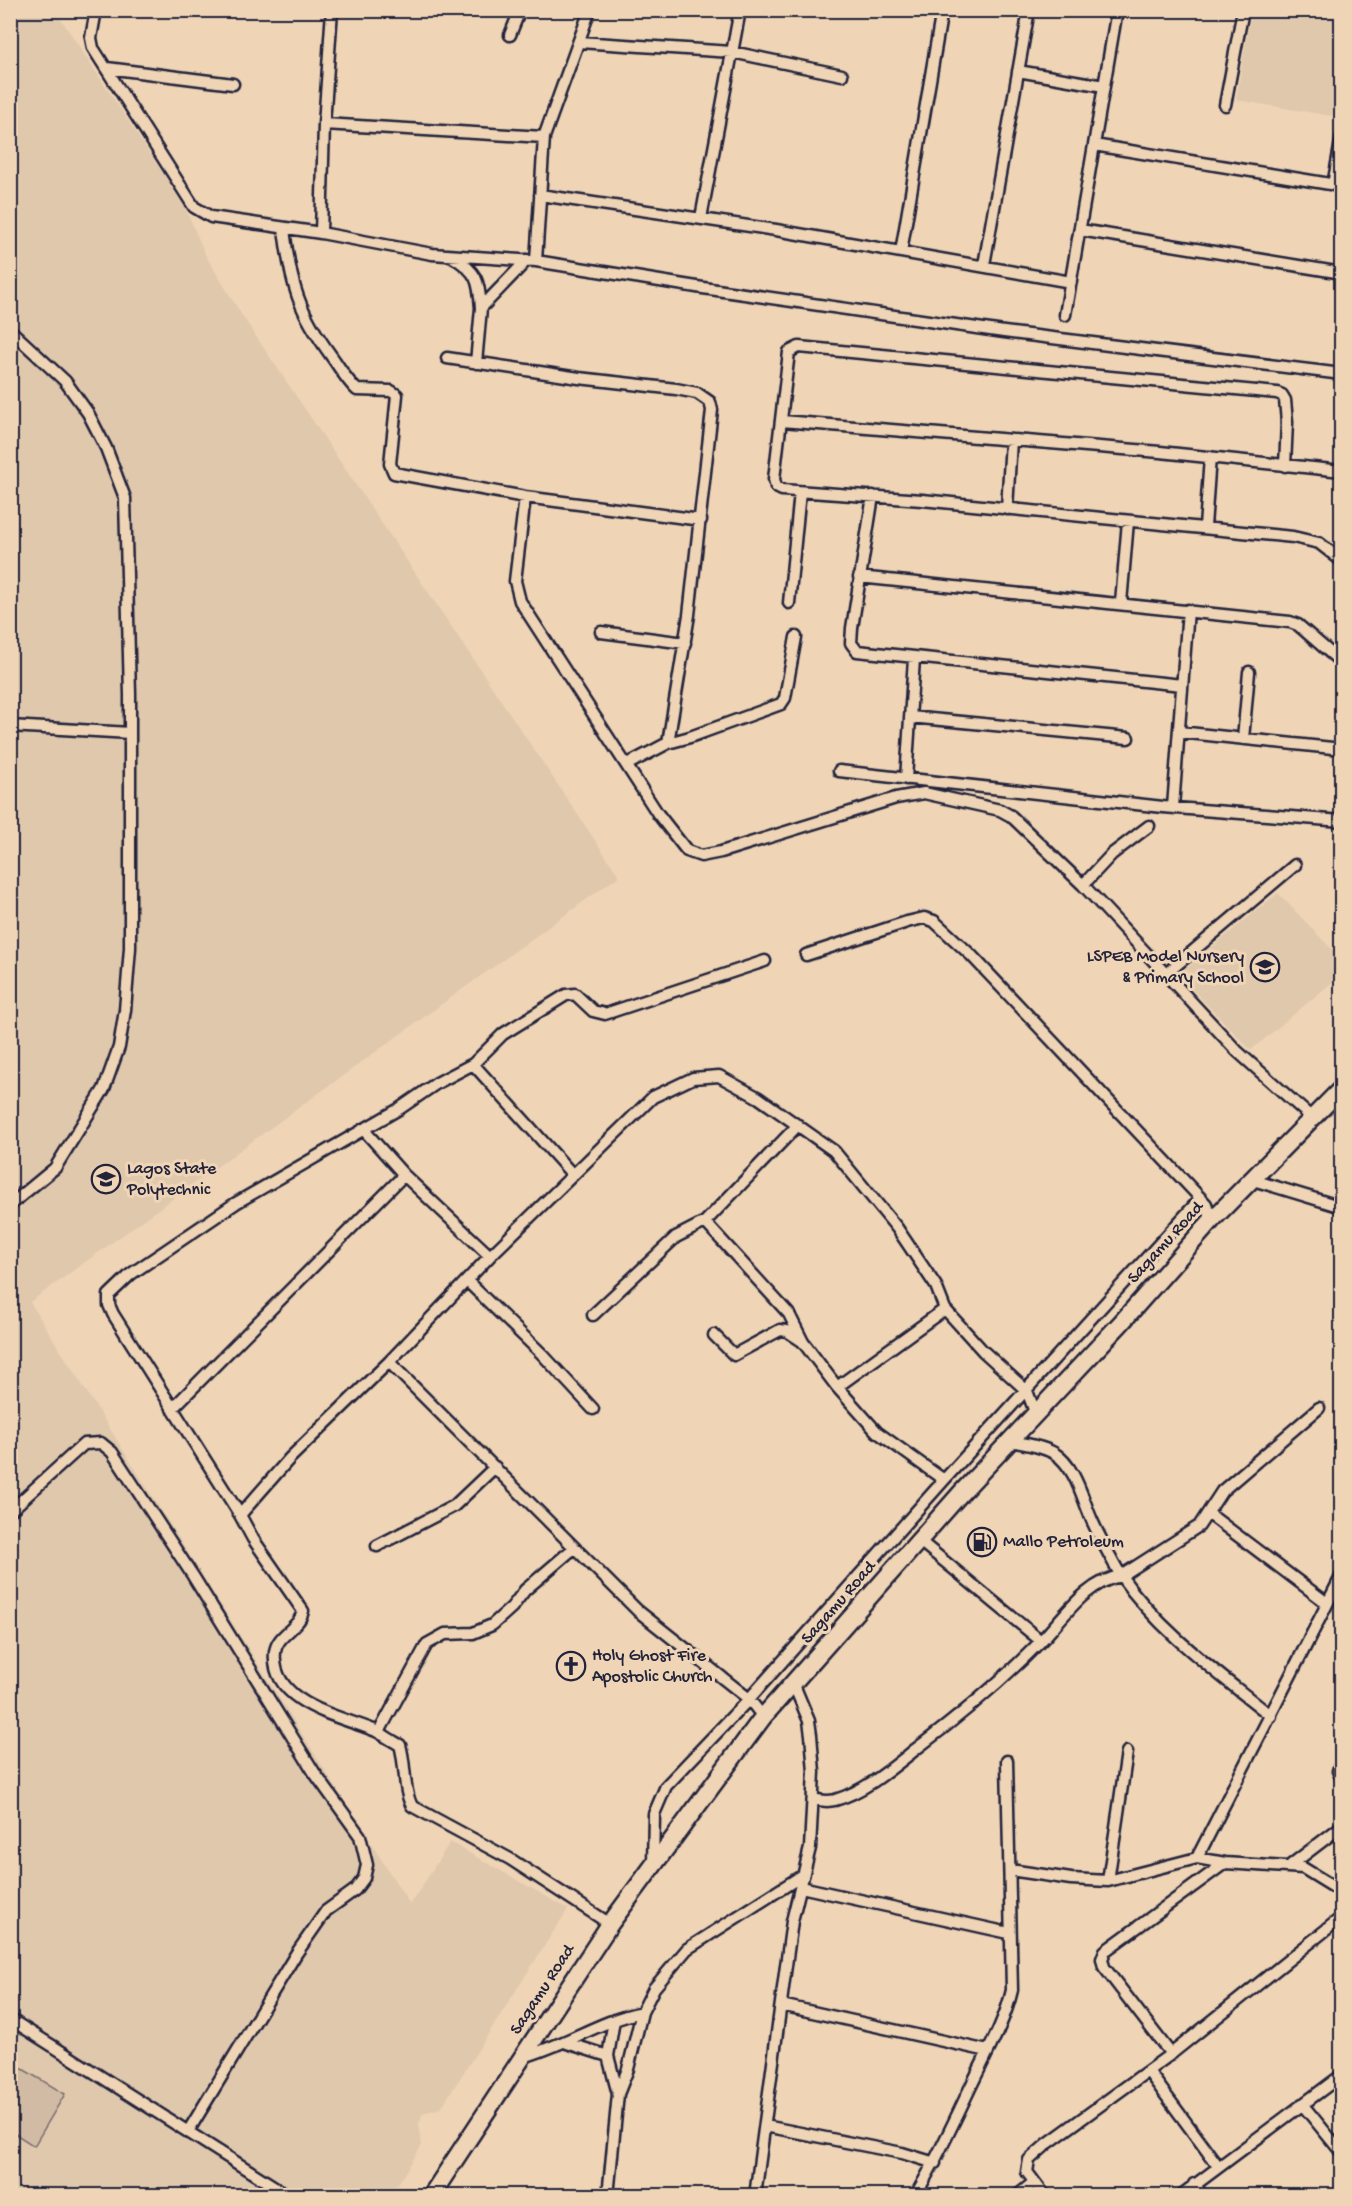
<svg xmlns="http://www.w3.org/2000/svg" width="1352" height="2206" font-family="'Gochi Hand',sans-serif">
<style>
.built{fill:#e0c8ad}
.green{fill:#d1bba4;stroke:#7a6e70;stroke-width:1.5}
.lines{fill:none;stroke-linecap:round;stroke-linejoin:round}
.minor-casing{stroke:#22223b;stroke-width:15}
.trunk-casing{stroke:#22223b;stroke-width:21}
.minor{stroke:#efd5b6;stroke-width:10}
.trunk{stroke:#efd5b6;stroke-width:16}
.labels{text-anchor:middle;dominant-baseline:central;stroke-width:6;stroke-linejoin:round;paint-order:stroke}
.poi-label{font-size:18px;fill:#22223b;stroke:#efd5b6;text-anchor:start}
.street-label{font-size:18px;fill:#22223b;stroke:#efd5b6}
</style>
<rect width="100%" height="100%" fill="#efd5b6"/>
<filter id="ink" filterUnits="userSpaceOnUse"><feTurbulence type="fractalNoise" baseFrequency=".0167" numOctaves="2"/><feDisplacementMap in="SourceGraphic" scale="12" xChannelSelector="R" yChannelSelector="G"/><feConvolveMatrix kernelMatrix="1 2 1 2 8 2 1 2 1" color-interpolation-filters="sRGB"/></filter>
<g filter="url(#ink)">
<!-- built -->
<path class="built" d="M 55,10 L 184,205 L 206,256 L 243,317 L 619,876 L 30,1302 L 410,1905 L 450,1842 L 568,1909 L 441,2108 L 423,2113 L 419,2124 L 422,2145 L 391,2195 L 11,2196 L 10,11 Z
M 1251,11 L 1341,11 L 1341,56 L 1332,116 L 1236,100 Z
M 1278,893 L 1341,959 L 1341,975 L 1251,1050 L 1178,975 Z"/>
<!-- green -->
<path class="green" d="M 11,2062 L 65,2094 L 34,2146 L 11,2131 Z"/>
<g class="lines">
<!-- minor casing -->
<g class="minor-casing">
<path id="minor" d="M 96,10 L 91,38 L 93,48 L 194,207 L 211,217 L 321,233 L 432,254 L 536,261 L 703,288 L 1004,332 L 1342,374
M 510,35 L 520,10
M 579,42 L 732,52 L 842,75
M 107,68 L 233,84
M 1018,71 L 1104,86
M 1225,105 L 1243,10
M 324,124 L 544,137
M 1094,145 L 1342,186
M 1333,185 L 1342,136
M 540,195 L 776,230 L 1071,282
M 701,218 L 740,10
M 284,229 C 291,286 298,310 332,357 C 340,368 347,381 357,390 L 391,391 L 397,395 L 390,464 L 394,473 L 525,497 L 701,520
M 1080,230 L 1342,273
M 321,233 L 324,124 L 332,10
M 901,252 L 942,10
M 453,257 C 477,272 479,280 481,308
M 536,261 L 544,137 L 590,10
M 984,265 L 1029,10
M 1065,315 L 1117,10
M 10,330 L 65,381 L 88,413 L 106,448 L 125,498 L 130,695 L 130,948 L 125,1010 L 119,1047 L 104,1089 L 55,1168 L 10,1205
M 447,358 L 579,378 L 676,389 L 697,393 L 710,402 L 712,410 L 689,615 L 668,743
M 476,363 L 481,308 L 527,260
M 782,421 L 1160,452 L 1342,471
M 1285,466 L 1287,422 L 1285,400 L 1282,395 L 1277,393 L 799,347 L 789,352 L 774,479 L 776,487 L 782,490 L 922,500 L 1293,537 L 1319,543 L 1342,561
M 873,496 L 852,628 L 851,643 L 857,651 L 1182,685
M 525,497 L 515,581 L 520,601 L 658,814 L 687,851 L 701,856 L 721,852 L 896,798 L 924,793 L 1000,810 L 1011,816 L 1083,885 L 1237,1051 L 1312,1118
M 1007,509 L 1011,440
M 1205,527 L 1210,457
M 859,577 L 1290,622 L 1298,625 L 1342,663
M 789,603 L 800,492
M 1121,603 L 1128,521
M 601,632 L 685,643
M 910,717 L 1128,738
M 10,726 L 130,733
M 1179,732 L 1342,749
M 1243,739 L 1249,672
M 628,764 L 668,743 L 690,737 L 781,704 L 785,698 L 796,637
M 839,771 L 1163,807 L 1342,821
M 906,779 L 914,659
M 1173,807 L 1188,610
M 1083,885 L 1112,854 L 1149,826
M 806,955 L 907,922 L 924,918 L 934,921 L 972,956 L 1206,1204 L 1212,1220
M 1167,973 L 1295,865
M 473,1064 L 573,1175
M 363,1129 L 404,1175 L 490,1256
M 1253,1180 L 1342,1207
M 705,1222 L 789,1314 L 803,1342 L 837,1387 L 877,1432 L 944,1480
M 467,1281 L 542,1354 L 593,1409
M 593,1315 L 676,1237 L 705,1222 L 798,1125
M 714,1335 L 734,1355 L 780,1330 L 787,1331 L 802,1341
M 389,1362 L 638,1611 L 749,1699 L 763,1717
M 837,1387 L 945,1309
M 172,1409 L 404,1175
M 1008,1441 C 1023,1443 1041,1446 1054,1453 C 1075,1466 1082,1497 1091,1518 C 1099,1537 1111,1558 1121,1576 L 1199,1526 L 1222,1491 L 1319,1408
M 10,1511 L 84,1444 L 101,1443 L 112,1452 L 193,1576 L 314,1772 L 360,1836 L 367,1865 L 364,1878 L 355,1890 L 326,1911 L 296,1954 L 189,2130
M 1209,1514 L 1327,1603
M 240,1515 L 290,1458 L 389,1362 L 490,1256 L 653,1097 L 693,1078 L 719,1076 L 759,1098 L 834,1151 L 897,1228 L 936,1286 L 945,1309 L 983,1351 L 1027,1391 L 1035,1412
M 921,1542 L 1041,1641
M 377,1546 L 454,1506 L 495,1467
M 379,1732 L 427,1644 L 445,1634 L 473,1633 L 492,1625 L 512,1607 L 525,1590 L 574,1548
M 1342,1760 L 1338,1771 L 1342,1779
M 813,1799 C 821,1801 827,1802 835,1800 C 866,1791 892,1768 916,1749 C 960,1716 1003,1680 1041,1641 C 1064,1617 1087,1581 1121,1576 C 1161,1633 1217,1672 1271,1716
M 1197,1858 L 1342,1575
M 653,1864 L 654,1814 L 666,1786 L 749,1699 L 944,1480 L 1200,1199
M 1291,1865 L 1342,1826
M 1010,1870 L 1071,1879 L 1108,1881 L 1127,1752
M 1108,1881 L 1197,1858 L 1225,1863 L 1303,1868 L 1342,1892
M 801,1887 L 1009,1933
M 610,1924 L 510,1859 L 412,1806 C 403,1791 406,1764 400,1745 C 392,1741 384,1735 376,1731 C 340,1716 270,1704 275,1652 C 277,1634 299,1629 303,1611 L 253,1539 L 240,1515 L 113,1314 L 109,1305 L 109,1295 L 131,1274 L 236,1203 L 399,1109 L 437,1083 L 473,1064 L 503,1034 L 566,995 L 575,994 L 593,1011 L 605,1014 L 765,961
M 781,2005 L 988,2051
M 10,2019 L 289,2196
M 614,2020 L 608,2056 L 618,2094
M 567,2043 L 608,2056
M 1171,2054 L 1104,1967 L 1102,1959 L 1105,1951 L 1225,1863
M 523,2057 C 566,2045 599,2021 642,2012
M 1148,2071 L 1218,2166
M 1302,2104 L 1342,2153
M 765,2126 L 902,2153 L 935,2163
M 1194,2184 L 1203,2196
M 608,2196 L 618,2094 L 628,2069 L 642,2012 L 654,1988 L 687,1949 L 803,1875
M 755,2196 L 792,1921 L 810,1848 L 814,1772 L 811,1735 L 809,1721 L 794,1685
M 915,2196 C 938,2158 955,2119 974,2080 C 988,2051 1005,2021 1012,1990 L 1007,1761
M 1017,2196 L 1033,2183
M 1045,2196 L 1027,2172 L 1029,2160 L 1047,2144 L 1171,2054 L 1342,1917
M 1180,2196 L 1342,2075"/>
</g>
<!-- trunk casing -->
<g class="trunk-casing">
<path id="trunk" d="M 431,2196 L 610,1924 L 763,1717 L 961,1493 L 1121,1323 L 1212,1220 L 1342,1088"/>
</g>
<!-- minor -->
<use href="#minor" class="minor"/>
<!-- trunk -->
<use href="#trunk" class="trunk"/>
</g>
</g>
<!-- icons -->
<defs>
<g id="school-ring" transform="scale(1.5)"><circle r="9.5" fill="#efd5b6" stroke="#22223b" stroke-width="1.5"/><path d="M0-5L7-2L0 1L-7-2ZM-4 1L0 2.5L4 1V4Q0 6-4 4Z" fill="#22223b"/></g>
<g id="university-ring" transform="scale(1.5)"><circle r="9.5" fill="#efd5b6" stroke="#22223b" stroke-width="1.5"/><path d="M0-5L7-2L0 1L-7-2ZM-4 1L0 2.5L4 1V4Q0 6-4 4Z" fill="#22223b"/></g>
<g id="fuel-ring" transform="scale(1.5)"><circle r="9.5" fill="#efd5b6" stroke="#22223b" stroke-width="1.5"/><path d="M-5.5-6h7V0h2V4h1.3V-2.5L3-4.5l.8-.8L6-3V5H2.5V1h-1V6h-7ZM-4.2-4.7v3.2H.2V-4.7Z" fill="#22223b"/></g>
<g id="church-ring" transform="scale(1.5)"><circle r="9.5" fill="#efd5b6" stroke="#22223b" stroke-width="1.5"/><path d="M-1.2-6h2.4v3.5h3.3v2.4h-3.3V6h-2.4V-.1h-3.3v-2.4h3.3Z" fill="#22223b"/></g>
</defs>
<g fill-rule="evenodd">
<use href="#school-ring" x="1265" y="967"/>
<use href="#university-ring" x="106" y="1179"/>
<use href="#fuel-ring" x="982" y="1542"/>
<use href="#church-ring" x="571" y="1666"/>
</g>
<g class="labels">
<!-- poi labels -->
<g class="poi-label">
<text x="1244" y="957" text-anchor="end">LSPEB Model Nursery<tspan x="1244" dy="21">&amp; Primary School</tspan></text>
<text x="127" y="1169">Lagos State<tspan x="127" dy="21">Polytechnic</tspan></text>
<text x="1003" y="1542">Mallo Petroleum</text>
<text x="592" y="1656">Holy Ghost Fire<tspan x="592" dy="21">Apostolic Church</tspan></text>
</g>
<!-- street labels -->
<g class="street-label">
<text transform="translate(1166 1243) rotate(-48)">Sagamu Road</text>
<text transform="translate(839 1603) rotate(-49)">Sagamu Road</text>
<text transform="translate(543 1990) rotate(-57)">Sagamu Road</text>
</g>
</g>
<!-- margin -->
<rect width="1352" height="2206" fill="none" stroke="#efd5b6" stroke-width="36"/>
<rect x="18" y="18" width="1316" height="2170" fill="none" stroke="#22223b" stroke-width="2" filter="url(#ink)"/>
</svg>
